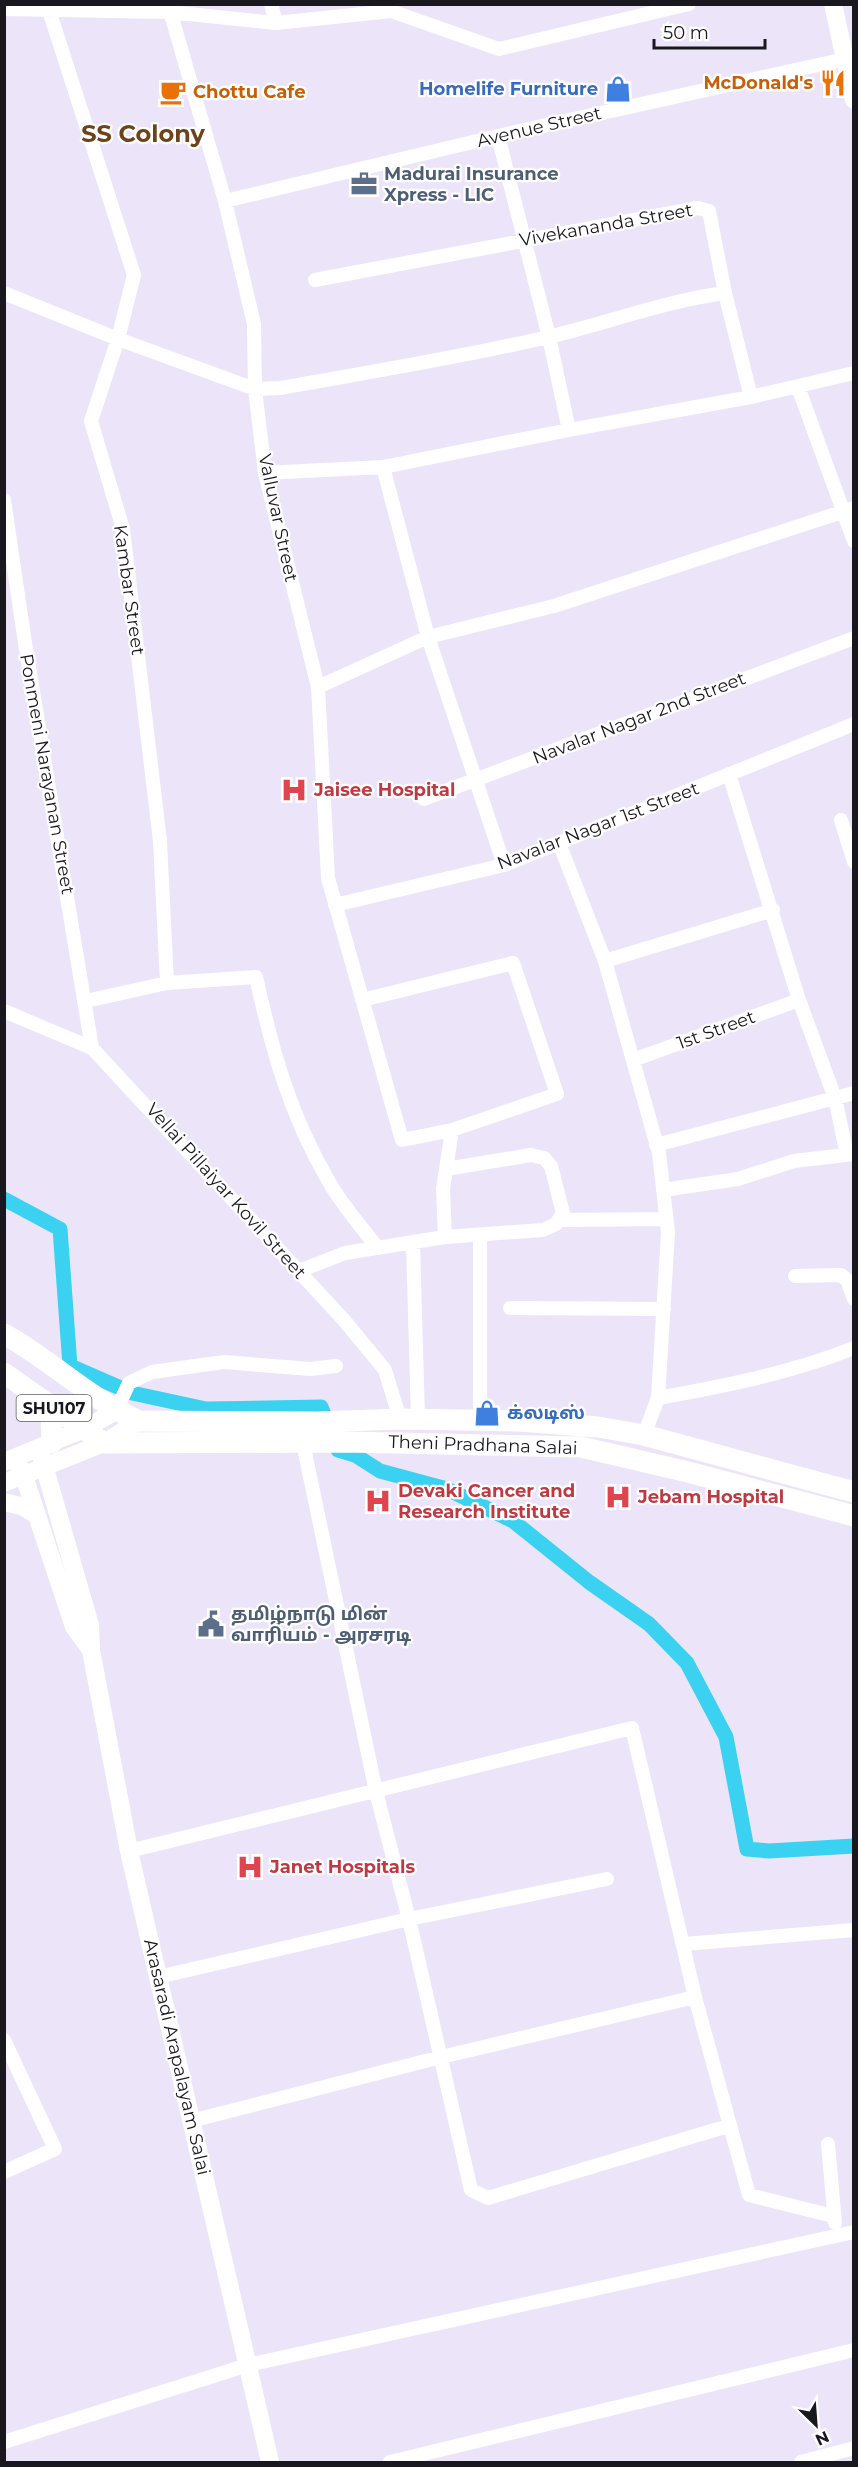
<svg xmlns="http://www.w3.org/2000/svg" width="858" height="2467" font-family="Montserrat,'Noto Sans Tamil',sans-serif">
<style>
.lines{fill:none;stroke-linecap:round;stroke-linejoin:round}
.canal{stroke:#3ad2f0;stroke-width:15}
.street{stroke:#fff;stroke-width:14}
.secondary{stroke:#fff;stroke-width:18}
.primary{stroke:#fff;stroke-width:21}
.labels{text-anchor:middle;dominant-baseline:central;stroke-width:4.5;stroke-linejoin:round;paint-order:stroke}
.shield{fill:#fff;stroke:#5f5d62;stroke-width:1.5}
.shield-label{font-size:16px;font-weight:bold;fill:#1a181f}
.food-label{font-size:18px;font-weight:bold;fill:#c56008;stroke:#fff;text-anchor:end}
.shop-label{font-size:18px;font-weight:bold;fill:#366cbe;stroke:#fff;text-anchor:end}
.street-label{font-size:18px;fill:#1a181f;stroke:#fff}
.service-label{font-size:18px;font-weight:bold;fill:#4e5e75;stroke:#fff;text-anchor:start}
.health-label{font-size:18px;font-weight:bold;fill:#be3a42;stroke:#fff;text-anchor:start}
.district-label{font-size:24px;font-weight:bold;fill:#6d431a;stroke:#fff}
</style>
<rect width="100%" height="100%" fill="#ece5fa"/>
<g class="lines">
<!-- canal -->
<path class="canal" d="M 4,1199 L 60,1229 L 70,1366 L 132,1393 L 206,1409 L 321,1407 L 338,1450 L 355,1455 L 380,1471 L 447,1489 L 513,1521 L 589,1582 L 649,1624 L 687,1663 L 726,1737 L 747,1849 L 769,1851 L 854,1846"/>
<!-- street -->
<path class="street" d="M 47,4 L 134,275 L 118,339 L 91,421 L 123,529 L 160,841 L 167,983
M 168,4 L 225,201 L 254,324 L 255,389 L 265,473 L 318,687 L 328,878 L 402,1140 L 452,1130 L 557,1094 L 513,963 L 362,1000
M 271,4 L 276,23
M 4,9 L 169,12 L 276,23 L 391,11 L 499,49 L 689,4
M 498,136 L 549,337 L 569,430
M 225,201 L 498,136 L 854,57
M 315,280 L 698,208 L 709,211 L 725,293 L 751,397
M 4,293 L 118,339 L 255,389 L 280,388 C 369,372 459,358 548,337 C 607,323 665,301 725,293
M 798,387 L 854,541
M 383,467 L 428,637 L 504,865
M 265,473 L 383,467 L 569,430 L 751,397 L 854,373
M 4,500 L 25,643 L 92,1048
M 318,687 L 428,637 L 554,606 L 854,508
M 729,774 L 799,1000 L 835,1098 L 847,1155
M 424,799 L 854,638
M 841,820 L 854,862
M 559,843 L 605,961
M 335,905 L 504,865 L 854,724
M 773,910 L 605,961 L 659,1153 L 668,1232 L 658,1398 C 725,1386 791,1373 854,1348
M 86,1001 L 167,983 L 256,977 C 272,1050 290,1115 328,1180 C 341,1204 360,1225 377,1247
M 4,1011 L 92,1048 L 343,1319 L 385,1370 L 400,1419
M 633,1060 L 799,1000
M 656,1145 L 854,1093
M 663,1190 L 738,1179 L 794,1161 L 854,1154
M 561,1220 L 666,1219
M 480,1236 L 480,1420
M 445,1237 L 543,1230 L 556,1224 L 563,1213 L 551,1166 L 544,1158 L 531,1155 L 446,1169
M 413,1242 L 418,1419
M 299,1271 L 345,1253 L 445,1237 L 443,1189 L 452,1130
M 795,1276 L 841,1275 L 847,1280 L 854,1299
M 510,1308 L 664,1309
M 116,1411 L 129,1383 L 152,1372 L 224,1362 L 310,1369 L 336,1366
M 644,1435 L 658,1398
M 303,1443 L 376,1792 L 409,1919 L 471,2190 L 488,2198 L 728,2126
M 129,1851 L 632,1728 L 695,1997 L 749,2195 L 833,2216
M 684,1944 L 854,1930
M 158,1977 L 409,1919 L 607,1879
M 4,2040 L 55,2149 L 4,2172
M 191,2121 L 441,2057 L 695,1997
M 828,2144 L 835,2223
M 4,2442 L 248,2365 L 854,2232
M 390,2462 L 854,2350
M 801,2462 L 854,2448"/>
<!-- secondary -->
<path class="secondary" d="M 833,4 L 854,100
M 39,1448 L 90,1625 L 91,1650 L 129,1851 L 270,2462
M 15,1459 L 24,1476 L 74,1627 L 91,1650
M 4,1462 L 84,1429 L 116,1411
M 4,1483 L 104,1443 L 139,1421
M 4,1502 L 21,1506 L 37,1515"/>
<!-- primary -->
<path class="primary" d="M 4,1334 C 51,1360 91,1400 139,1421 L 317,1422 L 400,1419 L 519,1421 L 598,1427 L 644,1435 L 854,1492
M 4,1373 L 104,1443 L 344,1442 L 581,1447 L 688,1472 L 854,1516
M 43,1400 L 51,1418 L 52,1443"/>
</g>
<!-- icons -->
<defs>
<g id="restaurant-bare" transform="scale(2.07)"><path d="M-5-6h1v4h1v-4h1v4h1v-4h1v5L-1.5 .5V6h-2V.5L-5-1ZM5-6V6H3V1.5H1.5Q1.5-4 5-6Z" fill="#e8710a" stroke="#fff" stroke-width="2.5" paint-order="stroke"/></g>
<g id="shop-bare" transform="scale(2.07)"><path d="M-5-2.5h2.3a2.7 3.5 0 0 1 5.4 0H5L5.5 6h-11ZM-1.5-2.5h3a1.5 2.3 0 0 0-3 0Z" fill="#3f7fe0" stroke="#fff" stroke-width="2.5" paint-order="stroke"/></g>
<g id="cafe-bare" transform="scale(2.07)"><path d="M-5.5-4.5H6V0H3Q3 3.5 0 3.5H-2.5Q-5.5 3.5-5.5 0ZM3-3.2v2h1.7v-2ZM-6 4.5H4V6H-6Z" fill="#e8710a" stroke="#fff" stroke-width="2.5" paint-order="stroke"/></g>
<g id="office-bare" transform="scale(2.07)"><path d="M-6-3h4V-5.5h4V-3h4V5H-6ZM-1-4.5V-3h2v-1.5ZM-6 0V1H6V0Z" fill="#5c6f8a" stroke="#fff" stroke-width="2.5" paint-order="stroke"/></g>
<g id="hospital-bare" transform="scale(2.07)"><path d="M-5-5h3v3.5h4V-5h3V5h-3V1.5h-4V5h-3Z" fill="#e0444e" stroke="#fff" stroke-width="2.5" paint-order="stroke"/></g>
<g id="civic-bare" transform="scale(2.07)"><path d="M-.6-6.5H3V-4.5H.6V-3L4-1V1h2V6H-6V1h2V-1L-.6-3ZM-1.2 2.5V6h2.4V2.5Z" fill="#5c6f8a" stroke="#fff" stroke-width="2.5" paint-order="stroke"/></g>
</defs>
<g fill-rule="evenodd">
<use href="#restaurant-bare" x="833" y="83"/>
<use href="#shop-bare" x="618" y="89"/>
<use href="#cafe-bare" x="173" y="92"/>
<use href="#office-bare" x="364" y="184"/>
<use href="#hospital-bare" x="294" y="790"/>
<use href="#shop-bare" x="487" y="1413"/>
<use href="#hospital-bare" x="618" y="1497"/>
<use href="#hospital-bare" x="378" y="1501"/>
<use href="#civic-bare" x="211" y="1624"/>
<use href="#hospital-bare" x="250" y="1867"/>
</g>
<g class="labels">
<!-- shield labels -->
<rect class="shield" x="16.5" y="1395" width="75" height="26" rx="4.5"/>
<g class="shield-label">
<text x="54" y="1408">SHU107</text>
</g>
<!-- food labels -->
<g class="food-label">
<text x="813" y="83">McDonald's</text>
<text x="193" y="92" text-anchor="start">Chottu Cafe</text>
</g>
<!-- shop labels -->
<g class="shop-label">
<text x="598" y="89">Homelife Furniture</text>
<text x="507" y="1413" text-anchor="start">க்லடிஸ்</text>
</g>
<!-- street labels -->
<g class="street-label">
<text transform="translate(539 127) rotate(-13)">Avenue Street</text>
<text transform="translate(606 225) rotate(-10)">Vivekananda Street</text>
<text transform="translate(278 518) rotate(78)">Valluvar Street</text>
<text transform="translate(129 590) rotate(82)">Kambar Street</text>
<text transform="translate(639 718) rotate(-21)">Navalar Nagar 2nd Street</text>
<text transform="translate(47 774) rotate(80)">Ponmeni Narayanan Street</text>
<text transform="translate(598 826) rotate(-21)">Navalar Nagar 1st Street</text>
<text transform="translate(716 1030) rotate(-20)">1st Street</text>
<text transform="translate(226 1191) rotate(48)">Vellai Pillaiyar Kovil Street</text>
<text transform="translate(483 1445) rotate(2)">Theni Pradhana Salai</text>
<text transform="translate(177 2057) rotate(77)">Arasaradi Arapalayam Salai</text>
</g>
<!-- service labels -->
<g class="service-label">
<text x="384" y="174">Madurai Insurance<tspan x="384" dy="21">Xpress - LIC</tspan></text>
<text x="231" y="1614">தமிழ்நாடு மின்<tspan x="231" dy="21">வாரியம் - அரசரடி</tspan></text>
</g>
<!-- health labels -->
<g class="health-label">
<text x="314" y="790">Jaisee Hospital</text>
<text x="398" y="1491">Devaki Cancer and<tspan x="398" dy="21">Research Institute</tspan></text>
<text x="638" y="1497">Jebam Hospital</text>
<text x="270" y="1867">Janet Hospitals</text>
</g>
<!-- district labels -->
<g class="district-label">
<text x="143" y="133">SS Colony</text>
</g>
</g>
<!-- border -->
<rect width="858" height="2467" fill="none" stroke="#1a181f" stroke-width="12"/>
<!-- north arrow -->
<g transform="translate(816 2425) rotate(155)" stroke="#ffffff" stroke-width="4.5" paint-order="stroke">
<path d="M0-4.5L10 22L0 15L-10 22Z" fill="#1a181f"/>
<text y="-9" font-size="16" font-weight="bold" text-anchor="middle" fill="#1a181f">N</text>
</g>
<!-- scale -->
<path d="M654 39v9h111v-9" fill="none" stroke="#1a181f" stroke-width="3"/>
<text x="663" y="39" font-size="18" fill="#1a181f" stroke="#ffffff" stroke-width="4.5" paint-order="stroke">50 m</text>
</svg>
